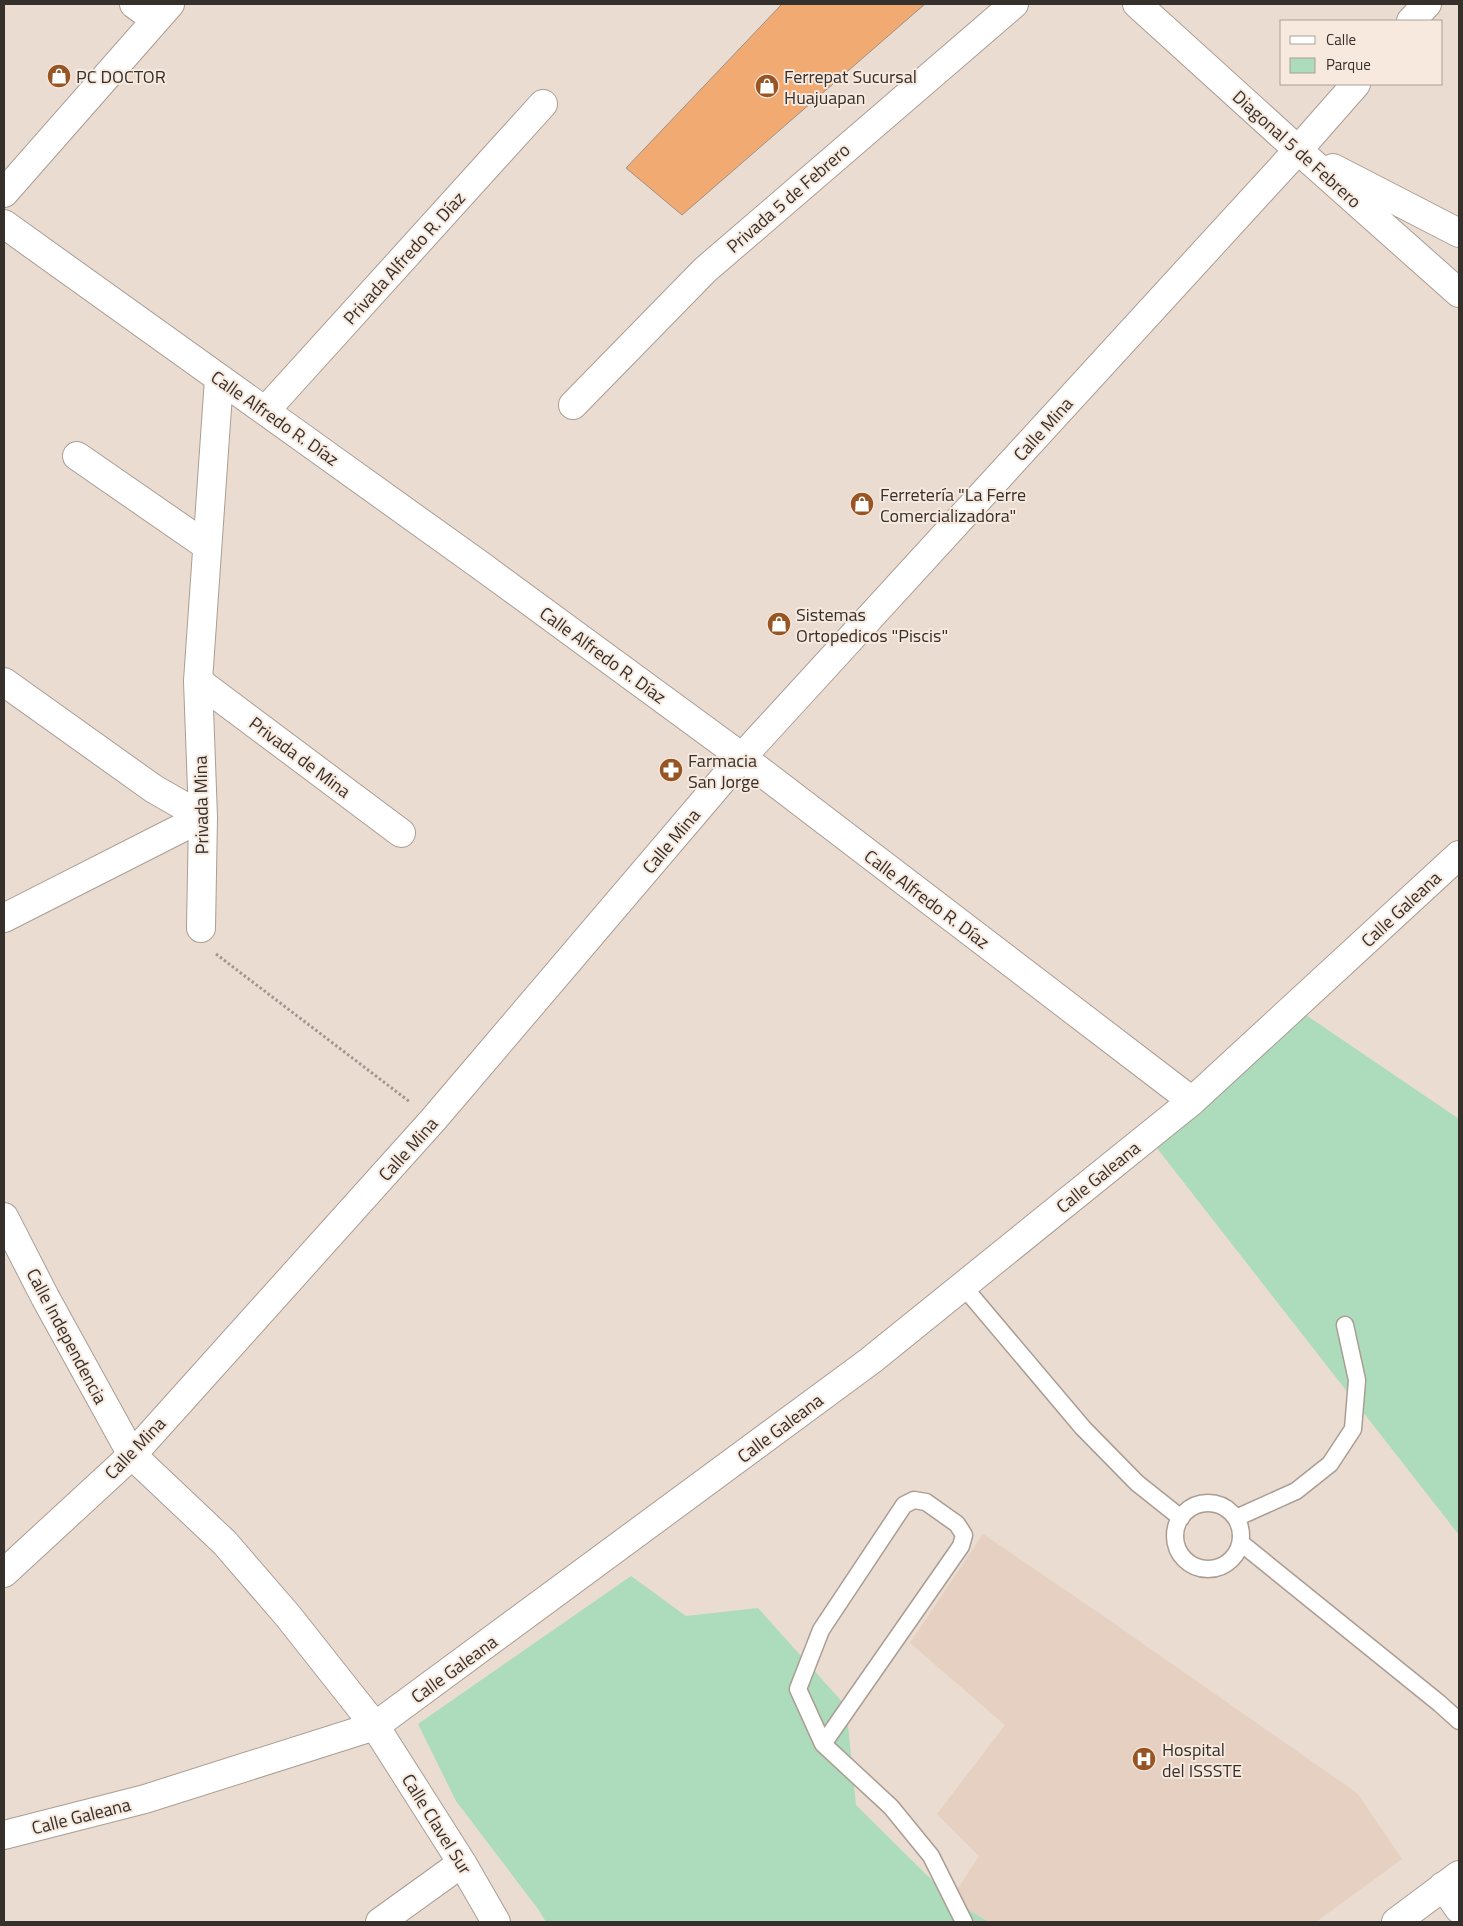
<svg xmlns="http://www.w3.org/2000/svg" width="1463" height="1926" font-family="'Titillium Web',sans-serif">
<style>
.built{fill:#e5d0c1}
.green{fill:#acdcbc}
.building{fill:#f1aa71;stroke:#9d9086}
.lines{fill:none;stroke-linecap:round;stroke-linejoin:round}
.service-casing{stroke:#aa9d93;stroke-width:19}
.minor-casing{stroke:#aa9d93;stroke-width:30}
.secondary-casing{stroke:#aa9d93;stroke-width:30}
.path{stroke:#a1968e;stroke-width:3;stroke-dasharray:2.5 2.5;stroke-linecap:butt}
.service{stroke:#fff;stroke-width:16}
.minor{stroke:#fff;stroke-width:28}
.secondary{stroke:#fff;stroke-width:28}
.labels{text-anchor:middle;dominant-baseline:central;stroke-width:4;stroke-linejoin:round;paint-order:stroke}
.poi-label{font-size:18px;fill:#35302c;stroke:#f8e9de;text-anchor:start}
.street-label{font-size:18px;fill:#35302c;stroke:#f8e9de}
</style>
<rect width="100%" height="100%" fill="#ebdcd1"/>
<!-- built -->
<path class="built" d="M 983,1534 L 1099,1613 L 1357,1793 L 1402,1859 L 1316,1922 L 989,1922 L 951,1899 L 979,1856 L 937,1814 L 1005,1725 L 910,1643 Z"/>
<!-- green -->
<path class="green" d="M 1303,1013 L 1459,1119 L 1459,1535 L 1153,1143 Z
M 631,1576 L 686,1616 L 758,1608 L 846,1706 L 856,1805 L 951,1899 L 989,1922 L 546,1922 L 538,1909 L 456,1801 L 418,1724 Z"/>
<!-- building -->
<path class="building" d="M 782,4 L 925,4 L 682,215 L 626,168 Z"/>
<g class="lines">
<!-- service casing -->
<g class="service-casing">
<path id="service" d="M 963,1286 L 1083,1428 L 1137,1483 L 1181,1518
M1175 1536a33 33 0 1 1 66 0a33 33 0 1 1-66 0Z
M 1236,1518 L 1296,1491 L 1330,1464 L 1353,1429 L 1357,1380 L 1345,1325
M 1241,1543 L 1439,1703 L 1459,1721
M 823,1744 L 961,1546 L 964,1535 L 957,1524 L 926,1502 L 914,1500 L 904,1505 L 821,1630 L 798,1689 L 823,1744 L 891,1807 L 931,1856 L 964,1922"/>
</g>
<!-- minor casing -->
<g class="minor-casing">
<path id="minor" d="M 134,4 L 156,20
M 4,193 L 170,4
M 4,224 L 480,565 L 742,757 L 1192,1101
M 573,405 L 705,270 L 1014,4
M 265,411 L 543,104
M 77,456 L 207,546
M 198,681 L 401,833
M 4,682 L 154,789 L 203,817
M 4,918 L 203,817
M 201,928 L 203,817 L 198,681 L 219,379
M 4,1217 L 45,1297 L 132,1455 L 225,1543 L 288,1616 L 375,1726 L 462,1863 L 496,1922
M 1443,1886 L 1459,1909
M 380,1922 L 462,1863
M 1396,1922 L 1459,1875"/>
</g>
<!-- secondary casing -->
<g class="secondary-casing">
<path id="secondary" d="M 1137,4 L 1298,150 L 1459,293
M 1411,21 L 1427,4
M 1333,168 L 1459,233
M 4,1573 L 132,1455 L 433,1120 L 742,757 L 1298,150 L 1356,84
M 4,1835 L 145,1799 L 375,1726 L 870,1361 L 1192,1101 L 1459,855"/>
</g>
<!-- path -->
<path class="path" d="M 216,954 L 410,1102"/>
<!-- service -->
<use href="#service" class="service"/>
<!-- minor -->
<use href="#minor" class="minor"/>
<!-- secondary -->
<use href="#secondary" class="secondary"/>
</g>
<!-- icons -->
<defs>
<g id="shop-disc" transform="scale(1.25)"><circle r="9.5" fill="#985524" stroke="#f8e9de"/><path d="M-5-2.5h2.3a2.7 3.5 0 0 1 5.4 0H5L5.5 6h-11ZM-1.5-2.5h3a1.5 2.3 0 0 0-3 0Z" fill="#fff"/></g>
<g id="pharmacy-disc" transform="scale(1.25)"><circle r="9.5" fill="#985524" stroke="#f8e9de"/><path d="M-2-6h4v4h4v4h-4v4h-4v-4h-4v-4h4Z" fill="#fff"/></g>
<g id="hospital-disc" transform="scale(1.25)"><circle r="9.5" fill="#985524" stroke="#f8e9de"/><path d="M-5-5h3v3.5h4V-5h3V5h-3V1.5h-4V5h-3Z" fill="#fff"/></g>
</defs>
<g fill-rule="evenodd">
<use href="#shop-disc" x="59" y="76"/>
<use href="#shop-disc" x="767" y="86"/>
<use href="#shop-disc" x="862" y="504"/>
<use href="#shop-disc" x="779" y="624"/>
<use href="#pharmacy-disc" x="671" y="770"/>
<use href="#hospital-disc" x="1144" y="1759"/>
</g>
<g class="labels">
<!-- poi labels -->
<g class="poi-label">
<text x="76" y="76">PC DOCTOR</text>
<text x="784" y="76">Ferrepat Sucursal<tspan x="784" dy="21">Huajuapan</tspan></text>
<text x="880" y="494">Ferretería "La Ferre<tspan x="880" dy="21">Comercializadora"</tspan></text>
<text x="796" y="614">Sistemas<tspan x="796" dy="21">Ortopedicos "Piscis"</tspan></text>
<text x="688" y="760">Farmacia<tspan x="688" dy="21">San Jorge</tspan></text>
<text x="1162" y="1749">Hospital<tspan x="1162" dy="21">del ISSSTE</tspan></text>
</g>
<!-- street labels -->
<g class="street-label">
<text transform="translate(1297 149) rotate(42)">Diagonal 5 de Febrero</text>
<text transform="translate(788 198) rotate(-41)">Privada 5 de Febrero</text>
<text transform="translate(404 258) rotate(-48)">Privada Alfredo R. Díaz</text>
<text transform="translate(275 418) rotate(35)">Calle Alfredo R. Díaz</text>
<text transform="translate(1043 429) rotate(-48)">Calle Mina</text>
<text transform="translate(603 655) rotate(36)">Calle Alfredo R. Díaz</text>
<text transform="translate(300 757) rotate(37)">Privada de Mina</text>
<text transform="translate(201 805) rotate(-91)">Privada Mina</text>
<text transform="translate(671 841) rotate(-50)">Calle Mina</text>
<text transform="translate(927 899) rotate(37)">Calle Alfredo R. Díaz</text>
<text transform="translate(1401 909) rotate(-43)">Calle Galeana</text>
<text transform="translate(408 1149) rotate(-48)">Calle Mina</text>
<text transform="translate(1098 1177) rotate(-39)">Calle Galeana</text>
<text transform="translate(67 1336) rotate(62)">Calle Independencia</text>
<text transform="translate(780 1428) rotate(-37)">Calle Galeana</text>
<text transform="translate(135 1448) rotate(-46)">Calle Mina</text>
<text transform="translate(454 1669) rotate(-36)">Calle Galeana</text>
<text transform="translate(81 1816) rotate(-14)">Calle Galeana</text>
<text transform="translate(437 1824) rotate(58)">Calle Clavel Sur</text>
</g>
</g>
<!-- border -->
<rect width="1463" height="1926" fill="none" stroke="#35302c" stroke-width="10"/>
<!-- legend -->
<rect x="1280" y="20" width="162" height="65" fill="#f8e9de" stroke="#aa9f97"/>
<rect x="1290" y="36" width="25" height="8" fill="#ffffff" stroke="#aa9f97"/>
<text x="1326" y="45" font-size="15" fill="#35302c">Calle</text>
<rect x="1290" y="58" width="25" height="15" fill="#acdcbc" stroke="#aa9f97"/>
<text x="1326" y="70" font-size="15" fill="#35302c">Parque</text>
</svg>
